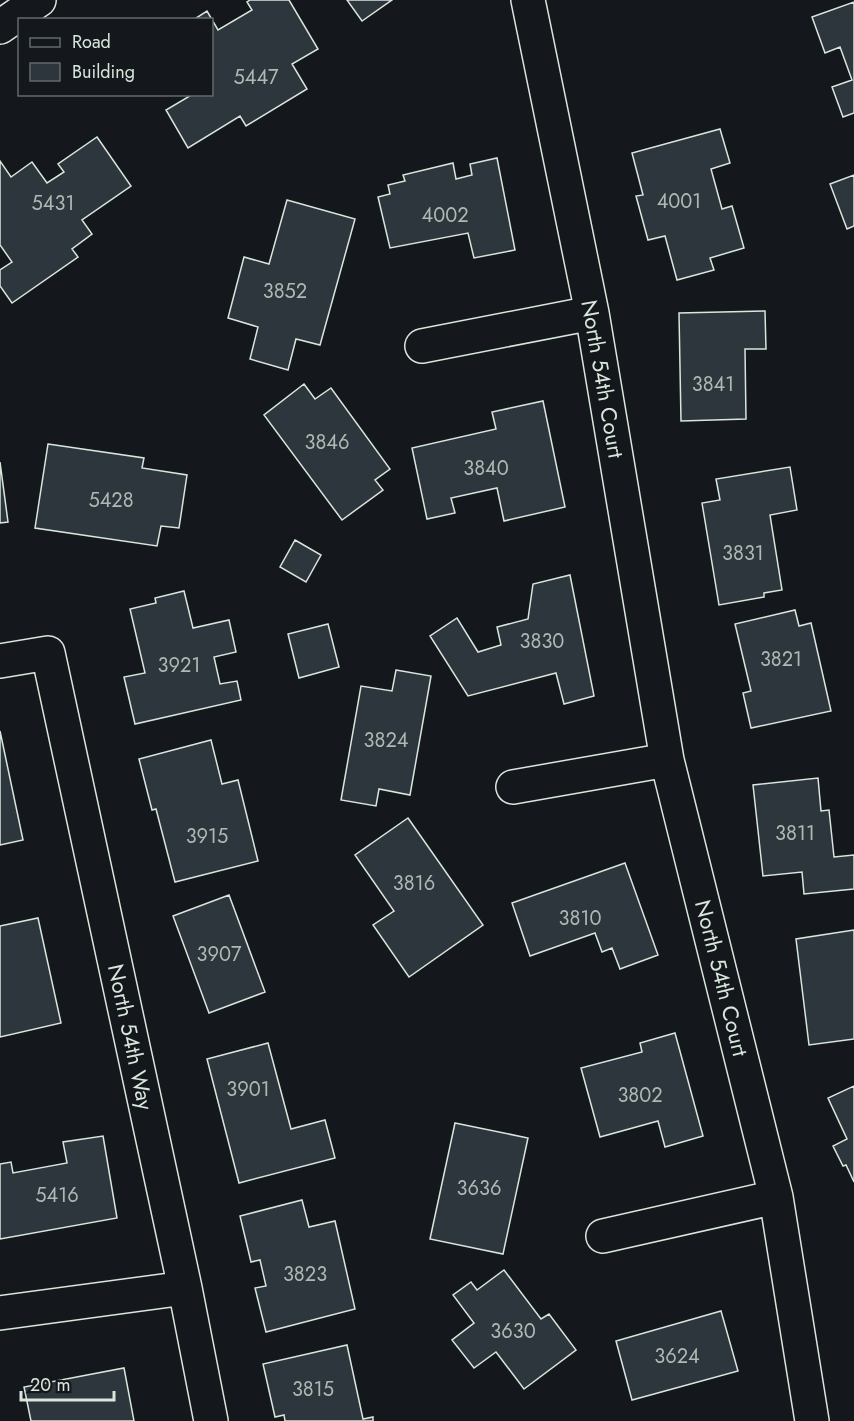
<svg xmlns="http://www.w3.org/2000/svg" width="854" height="1421" font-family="Jost,sans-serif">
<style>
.building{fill:#2c363c;stroke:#d8e6dc;stroke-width:1.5}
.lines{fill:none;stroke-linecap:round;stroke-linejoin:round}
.minor-casing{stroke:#d8e6dc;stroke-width:36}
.minor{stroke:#14181c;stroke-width:33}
.labels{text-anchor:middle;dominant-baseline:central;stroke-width:4.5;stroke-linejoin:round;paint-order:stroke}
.number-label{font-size:20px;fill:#adbab4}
.street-label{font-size:22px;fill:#d8e6dc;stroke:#14181c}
</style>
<rect width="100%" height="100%" fill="#14181c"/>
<!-- building -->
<path class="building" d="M 250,0 L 289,0 L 318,49 L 292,64 L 307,89 L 246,126 L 240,116 L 188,148 L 166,110 L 193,94 L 212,94 L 212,20 L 193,20 L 207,11 L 218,30 L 252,10 L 247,2 Z
M 347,0 L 392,0 L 362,21 Z
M 854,2 L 854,113 L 843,117 L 832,87 L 852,80 L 840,47 L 825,53 L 812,17 Z
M 720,129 L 730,163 L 711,169 L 722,209 L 732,206 L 744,248 L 710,258 L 714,270 L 677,280 L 665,236 L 648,240 L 636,196 L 643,195 L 632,153 Z
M 97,137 L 131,186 L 82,220 L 92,234 L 72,249 L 78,257 L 12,303 L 0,286 L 0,270 L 12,262 L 0,245 L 0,161 L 11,177 L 32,162 L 47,183 L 64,172 L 58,164 Z
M 497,158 L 515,250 L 474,258 L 468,233 L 390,248 L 378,197 L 390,194 L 388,185 L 405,181 L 403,175 L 453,163 L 456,179 L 472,175 L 470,164 Z
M 854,175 L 854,226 L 847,229 L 830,184 Z
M 287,200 L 355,219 L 320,345 L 296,339 L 288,370 L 250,359 L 258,327 L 228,318 L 244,257 L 269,264 Z
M 765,311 L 766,349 L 745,349 L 746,419 L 681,421 L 679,313 Z
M 304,384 L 315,399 L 331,388 L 390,469 L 375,480 L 383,490 L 342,520 L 264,415 Z
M 543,401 L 565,507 L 504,521 L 497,488 L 451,498 L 455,513 L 427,519 L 412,448 L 496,429 L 492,412 Z
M 48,444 L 144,458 L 142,468 L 187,475 L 179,528 L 161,526 L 157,546 L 35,528 Z
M 0,462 L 8,522 L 0,523 Z
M 790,467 L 797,510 L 770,515 L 782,590 L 764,593 L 764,597 L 719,605 L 702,503 L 720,500 L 716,479 Z
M 295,540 L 321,555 L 306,582 L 280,567 Z
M 570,575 L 594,696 L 564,704 L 556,673 L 468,696 L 430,636 L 457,618 L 478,652 L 501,645 L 497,627 L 528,619 L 533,584 Z
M 184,591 L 193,628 L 229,620 L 236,652 L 214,657 L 220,684 L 237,681 L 241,700 L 135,724 L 124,677 L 145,673 L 130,609 L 156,603 L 155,598 Z
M 795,610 L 799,626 L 811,623 L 831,711 L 751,728 L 743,693 L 751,691 L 735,624 Z
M 328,624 L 339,667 L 299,678 L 288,634 Z
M 396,670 L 431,676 L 410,795 L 379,789 L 376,806 L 341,800 L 361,686 L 392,691 Z
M 0,731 L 23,840 L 0,845 Z
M 211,740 L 222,784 L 238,780 L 258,861 L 175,882 L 156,809 L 152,810 L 139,759 Z
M 818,778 L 821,811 L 829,810 L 834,857 L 854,855 L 854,889 L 804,894 L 802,872 L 763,876 L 753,785 Z
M 408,818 L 483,925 L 409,977 L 373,925 L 394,911 L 355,855 Z
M 625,863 L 658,955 L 620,969 L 612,948 L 602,952 L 595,933 L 530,956 L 512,903 Z
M 229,895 L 265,992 L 209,1013 L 173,916 Z
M 38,918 L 61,1023 L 0,1037 L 0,926 Z
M 854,930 L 854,1039 L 809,1045 L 796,939 Z
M 675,1033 L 703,1136 L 665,1147 L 658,1121 L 600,1137 L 581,1068 L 642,1052 L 640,1043 Z
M 268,1043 L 291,1129 L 325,1120 L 335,1158 L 239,1183 L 207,1059 Z
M 854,1086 L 854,1182 L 846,1165 L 843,1166 L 833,1146 L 847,1139 L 828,1098 Z
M 455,1123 L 528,1138 L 503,1254 L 430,1239 Z
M 103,1136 L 117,1218 L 0,1239 L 0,1164 L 11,1162 L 13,1173 L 67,1163 L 63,1142 Z
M 302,1200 L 309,1227 L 335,1221 L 355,1309 L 266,1332 L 255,1288 L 266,1286 L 260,1260 L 251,1262 L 240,1216 Z
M 504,1270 L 541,1319 L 549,1314 L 576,1350 L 524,1389 L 496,1352 L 474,1368 L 452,1340 L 474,1323 L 453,1295 L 471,1282 L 477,1290 Z
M 721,1311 L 738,1371 L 632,1400 L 616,1341 Z
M 347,1345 L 363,1419 L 373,1417 L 373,1421 L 285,1421 L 284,1415 L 275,1417 L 263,1364 Z
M 124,1368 L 134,1421 L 31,1421 L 24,1387 Z"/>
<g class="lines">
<!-- minor casing -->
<g class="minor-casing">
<path id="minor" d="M 528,0 L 592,313 L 667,760 L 776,1197 L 812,1421
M 0,27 L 39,0
M 422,346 L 592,313
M 0,661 L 48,653 L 185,1288 L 211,1421
M 513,787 L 667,760
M 603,1236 L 776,1197
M 0,1313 L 185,1288"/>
</g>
<!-- minor -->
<use href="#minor" class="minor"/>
</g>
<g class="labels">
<!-- number labels -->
<g class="number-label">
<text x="256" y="77">5447</text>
<text x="679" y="201">4001</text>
<text x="53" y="203">5431</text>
<text x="445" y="215">4002</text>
<text x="285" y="291">3852</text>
<text x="713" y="384">3841</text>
<text x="327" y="442">3846</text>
<text x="486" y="468">3840</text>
<text x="111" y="500">5428</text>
<text x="743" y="553">3831</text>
<text x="542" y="641">3830</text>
<text x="781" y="659">3821</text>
<text x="179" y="665">3921</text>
<text x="386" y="740">3824</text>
<text x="795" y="833">3811</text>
<text x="207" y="836">3915</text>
<text x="414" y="883">3816</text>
<text x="580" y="918">3810</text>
<text x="219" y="954">3907</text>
<text x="248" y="1089">3901</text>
<text x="640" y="1095">3802</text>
<text x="479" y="1188">3636</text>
<text x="57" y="1195">5416</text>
<text x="305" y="1274">3823</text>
<text x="513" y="1331">3630</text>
<text x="677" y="1356">3624</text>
<text x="313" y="1389">3815</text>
</g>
<!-- street labels -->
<g class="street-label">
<text transform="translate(603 379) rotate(80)">North 54th Court</text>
<text transform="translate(722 978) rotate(76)">North 54th Court</text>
<text transform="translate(131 1037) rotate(78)">North 54th Way</text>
</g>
</g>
<!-- legend -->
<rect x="18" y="18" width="195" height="78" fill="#14181c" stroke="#626a69" stroke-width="1.5"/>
<rect x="30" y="38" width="30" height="9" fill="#14181c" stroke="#626a69" stroke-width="1.5"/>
<text x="72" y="48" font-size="18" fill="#d8e6dc">Road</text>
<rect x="30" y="63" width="30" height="18" fill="#2c363c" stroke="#626a69" stroke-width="1.5"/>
<text x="72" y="78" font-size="18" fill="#d8e6dc">Building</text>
<!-- scale -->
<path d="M21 1391v9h93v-9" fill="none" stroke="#d8e6dc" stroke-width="3"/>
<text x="30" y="1391" font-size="18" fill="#d8e6dc" stroke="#14181c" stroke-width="4.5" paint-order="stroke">20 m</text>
</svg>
